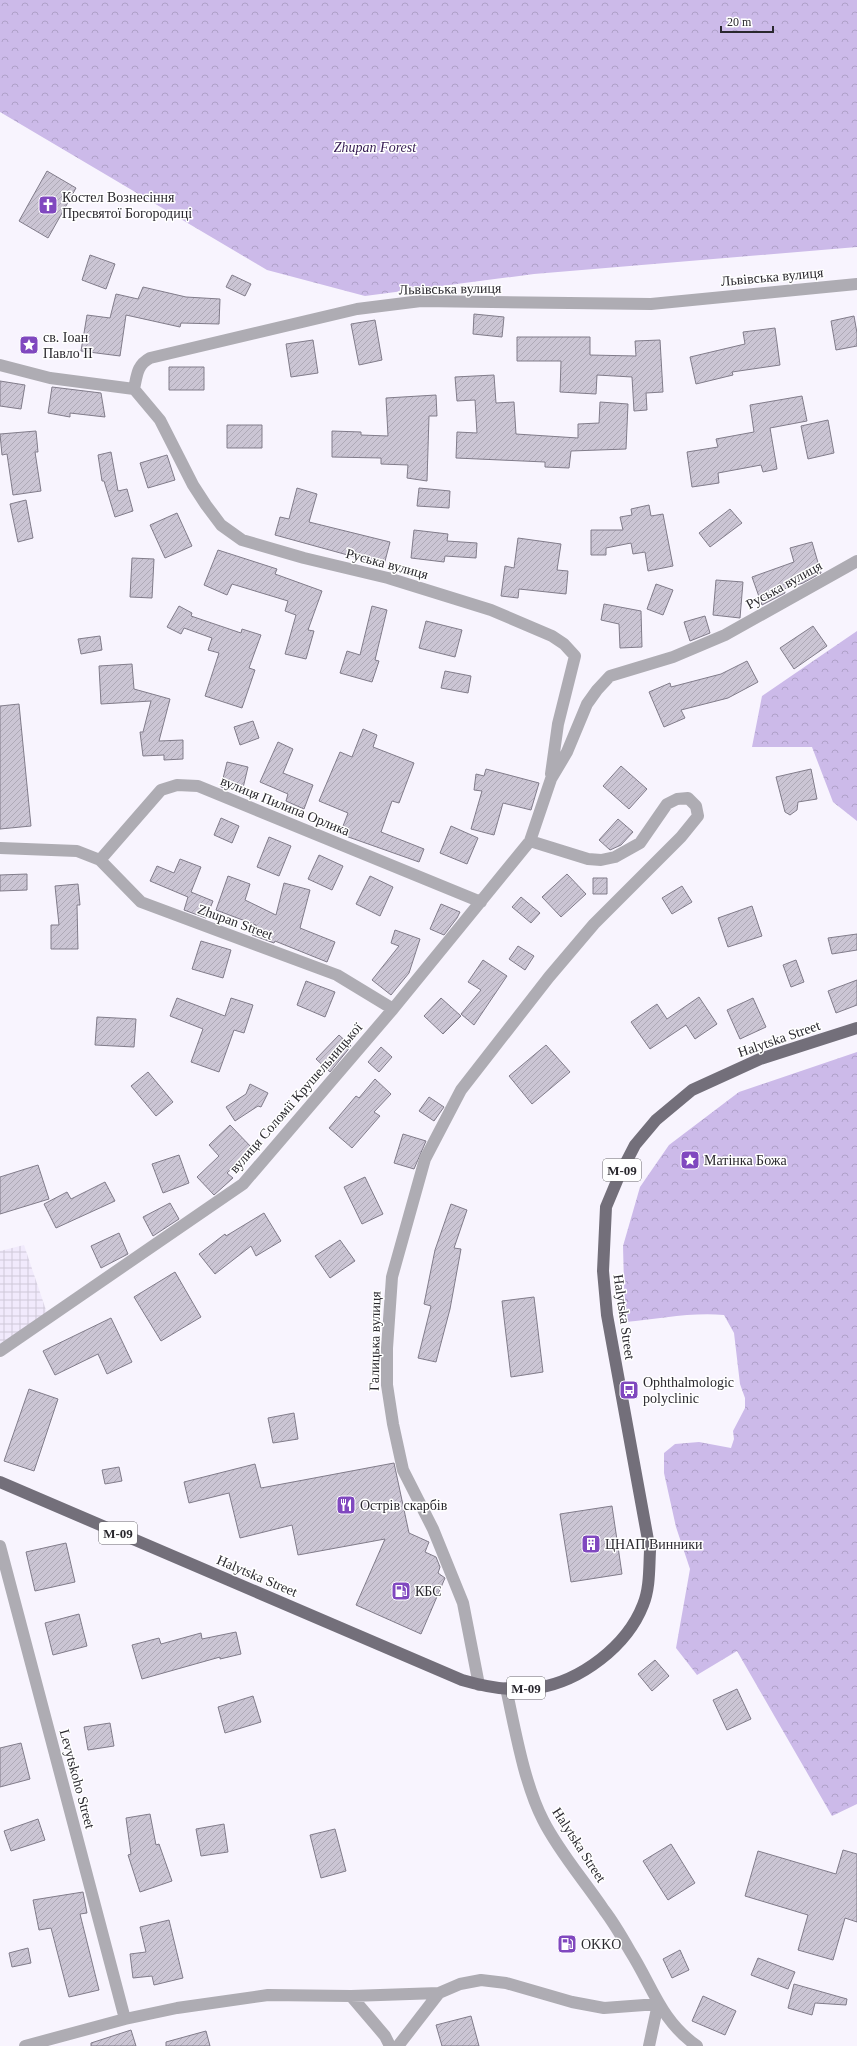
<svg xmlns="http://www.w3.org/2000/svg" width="857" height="2046" font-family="'Times New Roman',serif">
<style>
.industrial{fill:url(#industrial-grid)}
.forest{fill:url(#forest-crowns)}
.building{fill:url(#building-hatch);stroke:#817c8a}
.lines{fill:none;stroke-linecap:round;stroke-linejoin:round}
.minor{stroke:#aeacb3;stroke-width:12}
.primary{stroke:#736f7a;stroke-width:12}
.labels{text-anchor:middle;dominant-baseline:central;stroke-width:3;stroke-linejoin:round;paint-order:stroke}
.shield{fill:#fff;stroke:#6a686d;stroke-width:1}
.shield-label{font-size:13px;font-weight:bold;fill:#2a282e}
.park-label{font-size:14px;font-style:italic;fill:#361c53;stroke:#fff}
.poi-label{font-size:14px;fill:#2a282e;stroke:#fff;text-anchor:start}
.street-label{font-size:14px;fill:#2a282e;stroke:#fff}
</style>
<defs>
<pattern id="industrial-grid" width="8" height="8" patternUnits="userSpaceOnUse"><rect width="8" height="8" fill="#f1eafc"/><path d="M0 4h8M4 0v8" fill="none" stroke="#cfc9d8"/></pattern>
<pattern id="forest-crowns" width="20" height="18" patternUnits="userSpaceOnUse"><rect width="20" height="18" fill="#ccbae9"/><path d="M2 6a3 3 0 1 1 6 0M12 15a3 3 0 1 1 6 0" fill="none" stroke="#afa0c8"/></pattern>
<pattern id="building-hatch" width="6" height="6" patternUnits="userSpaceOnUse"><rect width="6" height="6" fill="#cbc5d4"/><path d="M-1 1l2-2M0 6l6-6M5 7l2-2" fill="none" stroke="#aea9b6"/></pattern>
</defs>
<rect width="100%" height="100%" fill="#f8f4fe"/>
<!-- industrial -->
<path class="industrial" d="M 24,1245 L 47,1313 L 0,1344 L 0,1251 Z"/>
<!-- forest -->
<path class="forest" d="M 0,0 L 857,0 L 857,247 L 534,274 L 365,296 L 267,270 L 0,112 Z
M 857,631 L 857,821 L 833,802 L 812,747 L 752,747 L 762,696 Z
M 857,1052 L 857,1804 L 832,1816 L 737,1651 L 697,1675 L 676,1648 L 690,1569 L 676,1527 L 664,1473 L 664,1453 L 675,1444 L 699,1442 L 731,1448 L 734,1439 L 733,1431 L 745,1408 L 745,1398 L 740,1384 L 734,1333 L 724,1315 C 691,1312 659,1319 625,1322 L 623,1246 L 640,1187 L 669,1145 L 739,1092 Z"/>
<!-- building -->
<path class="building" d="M 47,171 L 76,188 L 48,238 L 19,221 Z
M 90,255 L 115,264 L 106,289 L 82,280 Z
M 232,275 L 251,284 L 245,296 L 226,287 Z
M 143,287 L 186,297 L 220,299 L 219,324 L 181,323 L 180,327 L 126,315 L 120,356 L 81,351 L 87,315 L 110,318 L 116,294 L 138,299 Z
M 474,314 L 504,317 L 502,337 L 473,334 Z
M 854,316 L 857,333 L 857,346 L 836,350 L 831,321 Z
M 375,320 L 382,360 L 359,365 L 351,324 Z
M 775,328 L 780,365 L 732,372 L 733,375 L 696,384 L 690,357 L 745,344 L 743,332 Z
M 517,337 L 590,337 L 590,355 L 636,356 L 635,341 L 660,340 L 663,392 L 646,393 L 647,410 L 634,411 L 632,377 L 597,375 L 596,394 L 560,392 L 561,361 L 517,361 Z
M 313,340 L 318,373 L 291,377 L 286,344 Z
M 169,367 L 204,367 L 204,390 L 169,390 Z
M 494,375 L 496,403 L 514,402 L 516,434 L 578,438 L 578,424 L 599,423 L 600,402 L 628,404 L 626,449 L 571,451 L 569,468 L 545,467 L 545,462 L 456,458 L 457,432 L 477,433 L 475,400 L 457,401 L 455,377 Z
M 0,381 L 25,385 L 21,409 L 0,406 Z
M 52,387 L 101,393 L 105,417 L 70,413 L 70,417 L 48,413 Z
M 436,395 L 437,416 L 429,416 L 427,481 L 407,478 L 408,465 L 381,464 L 381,458 L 332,457 L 332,431 L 361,432 L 361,435 L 388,436 L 386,398 Z
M 802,396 L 807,421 L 770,428 L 777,469 L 763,472 L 761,465 L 718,473 L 719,483 L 692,487 L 687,452 L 718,447 L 716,439 L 754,432 L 750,405 Z
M 828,420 L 834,453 L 808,459 L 801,426 Z
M 227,425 L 262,425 L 262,448 L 227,448 Z
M 36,431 L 38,452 L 35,452 L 41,491 L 13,495 L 7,454 L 2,455 L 0,434 Z
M 111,452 L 118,491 L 127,489 L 133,511 L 115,517 L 104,481 L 102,481 L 98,455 Z
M 167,455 L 175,480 L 148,488 L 140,463 Z
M 297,488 L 317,494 L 309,522 L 390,542 L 384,565 L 275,535 L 280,517 L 289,519 Z
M 419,488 L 450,491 L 449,508 L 417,506 Z
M 26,500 L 33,538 L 18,542 L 10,504 Z
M 649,505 L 651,516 L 663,514 L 673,566 L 648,571 L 645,552 L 633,554 L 631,543 L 606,548 L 606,555 L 591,555 L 591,530 L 623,530 L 620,517 L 632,515 L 631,509 Z
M 730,509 L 742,523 L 710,547 L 699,533 Z
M 177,513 L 192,546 L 165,558 L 150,525 Z
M 414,530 L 448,534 L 447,541 L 477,543 L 476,558 L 445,556 L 444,562 L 411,558 Z
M 518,538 L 561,544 L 557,570 L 568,571 L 566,594 L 519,589 L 518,598 L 501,596 L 505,566 L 514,568 Z
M 812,542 L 821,573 L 803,583 L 784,589 L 785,593 L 762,605 L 752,577 L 794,562 L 790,548 Z
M 218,550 L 277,569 L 275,574 L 322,591 L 308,630 L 314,631 L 306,659 L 285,654 L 296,615 L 285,611 L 288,601 L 232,584 L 227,595 L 204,585 Z
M 132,558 L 154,559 L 152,598 L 130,597 Z
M 716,580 L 743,582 L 740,618 L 713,615 Z
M 656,584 L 673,590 L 663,615 L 647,609 Z
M 604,604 L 641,611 L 642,647 L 620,648 L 619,624 L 601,620 Z
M 179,606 L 192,613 L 191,616 L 241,633 L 242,629 L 261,635 L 249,668 L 255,670 L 242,708 L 205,696 L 219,653 L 208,650 L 212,638 L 184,628 L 181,634 L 167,627 Z
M 372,606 L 387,610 L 375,660 L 379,661 L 372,682 L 340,673 L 347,651 L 360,655 Z
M 705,616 L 710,633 L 690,641 L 684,622 Z
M 426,621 L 462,630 L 455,657 L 419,648 Z
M 813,626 L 827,646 L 794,669 L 780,648 Z
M 100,636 L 102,650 L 81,654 L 78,639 Z
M 747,661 L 758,682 L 728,698 L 681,710 L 685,718 L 664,727 L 649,692 L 670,683 L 671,687 L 721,674 Z
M 132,664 L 134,689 L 170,699 L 159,741 L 183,740 L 183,759 L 164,760 L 164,755 L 143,756 L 140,732 L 143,732 L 151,701 L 101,704 L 99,666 Z
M 445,671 L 471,676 L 468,693 L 441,688 Z
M 19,704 L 31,826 L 0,829 L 0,706 Z
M 253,721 L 259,738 L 240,745 L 234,727 Z
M 363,729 L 377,735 L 373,747 L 414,763 L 399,803 L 392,801 L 381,832 L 424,849 L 419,862 L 340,834 L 348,813 L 319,801 L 340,752 L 352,757 Z
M 278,742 L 293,749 L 283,773 L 313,785 L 304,809 L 286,801 L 288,794 L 260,782 Z
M 227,762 L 248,767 L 242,792 L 221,787 Z
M 621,766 L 647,789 L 629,809 L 603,786 Z
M 486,769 L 539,783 L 531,810 L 503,803 L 494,835 L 471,829 L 482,791 L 474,790 L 476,774 L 484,776 Z
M 811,769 L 817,799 L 798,802 L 797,810 L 790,815 L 785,812 L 776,777 Z
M 221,818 L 239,826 L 232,843 L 214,835 Z
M 618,819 L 633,832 L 621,845 L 610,850 L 599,840 Z
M 451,826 L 478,838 L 467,864 L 440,853 Z
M 269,837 L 291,846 L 279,876 L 257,867 Z
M 319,855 L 343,866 L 332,890 L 308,879 Z
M 180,859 L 201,867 L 191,892 L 213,901 L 206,918 L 184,910 L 188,897 L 150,881 L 157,866 L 174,873 Z
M 27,874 L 27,890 L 0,891 L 0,875 Z
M 567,874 L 586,894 L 561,917 L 542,897 Z
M 228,876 L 250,884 L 245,900 L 276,915 L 284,883 L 310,890 L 300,928 L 335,942 L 327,962 L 275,941 L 274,943 L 252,935 L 256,925 L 216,910 Z
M 370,876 L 393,887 L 380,916 L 356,904 Z
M 593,878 L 607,878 L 607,894 L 593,894 Z
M 78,884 L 80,905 L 77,905 L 78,949 L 51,949 L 51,925 L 59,925 L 55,886 Z
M 682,886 L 692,902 L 672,914 L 662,898 Z
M 521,897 L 540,913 L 531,923 L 512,907 Z
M 441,904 L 460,912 L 457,918 L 444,935 L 430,929 Z
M 752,906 L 762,936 L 728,947 L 718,918 Z
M 395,930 L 420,939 L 409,973 L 391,995 L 372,980 L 399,946 L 391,943 Z
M 857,934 L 857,950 L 832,954 L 828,938 Z
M 201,941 L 231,950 L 223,978 L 192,969 Z
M 518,946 L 534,956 L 525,970 L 509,959 Z
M 483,960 L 507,976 L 474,1025 L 461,1014 L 481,990 L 468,982 Z
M 796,960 L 804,982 L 791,987 L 783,965 Z
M 857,980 L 857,1005 L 836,1013 L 828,991 Z
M 306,981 L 335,992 L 325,1017 L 297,1005 Z
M 699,997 L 717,1024 L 695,1039 L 686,1025 L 650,1049 L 631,1022 L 657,1004 L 667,1019 Z
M 177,998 L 225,1016 L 231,998 L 253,1005 L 244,1033 L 234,1030 L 219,1072 L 191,1062 L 203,1029 L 170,1016 Z
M 441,998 L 461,1016 L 443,1034 L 424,1016 Z
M 753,998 L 766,1027 L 740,1039 L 727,1010 Z
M 97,1017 L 136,1019 L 134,1047 L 95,1045 Z
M 339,1035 L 351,1046 L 330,1072 L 316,1059 Z
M 546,1045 L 570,1072 L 532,1104 L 509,1076 Z
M 381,1047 L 392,1057 L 379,1072 L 368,1062 Z
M 148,1072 L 173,1102 L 156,1116 L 131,1086 Z
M 375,1079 L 391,1094 L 374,1112 L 380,1116 L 352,1148 L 329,1128 L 356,1096 L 359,1098 Z
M 250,1084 L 268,1093 L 261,1107 L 258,1106 L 235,1121 L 226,1107 L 246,1094 Z
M 429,1097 L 444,1107 L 434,1121 L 419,1111 Z
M 230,1125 L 253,1149 L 227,1173 L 233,1178 L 214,1195 L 197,1177 L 219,1156 L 209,1145 Z
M 403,1134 L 426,1141 L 414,1169 L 394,1163 Z
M 179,1155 L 189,1183 L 163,1193 L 152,1164 Z
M 38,1165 L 49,1199 L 0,1214 L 0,1177 Z
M 365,1177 L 383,1214 L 362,1224 L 344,1187 Z
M 105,1182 L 115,1201 L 56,1228 L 44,1204 L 67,1192 L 71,1199 Z
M 170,1203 L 179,1219 L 153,1236 L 143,1217 Z
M 451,1204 L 467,1210 L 454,1248 L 461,1249 L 450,1309 L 436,1362 L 418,1358 L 431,1306 L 424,1304 L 435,1250 Z
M 264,1213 L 281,1241 L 256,1256 L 251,1246 L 215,1274 L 199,1254 L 225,1234 L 226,1236 Z
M 119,1233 L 128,1254 L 101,1268 L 91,1246 Z
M 340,1240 L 355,1261 L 330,1278 L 315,1256 Z
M 175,1272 L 201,1317 L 161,1341 L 134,1297 Z
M 534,1297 L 543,1372 L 511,1377 L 502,1301 Z
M 111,1318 L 132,1362 L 107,1374 L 98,1354 L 55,1375 L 43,1351 Z
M 29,1389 L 58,1399 L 34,1471 L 4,1461 Z
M 294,1413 L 298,1439 L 273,1443 L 268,1418 Z
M 394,1463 L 409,1533 L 429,1542 L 425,1552 L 436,1557 L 440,1567 L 438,1573 L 445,1578 L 421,1634 L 356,1605 L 385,1539 L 298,1555 L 292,1525 L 240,1538 L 229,1493 L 189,1503 L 184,1482 L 255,1464 L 261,1488 Z
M 119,1467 L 122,1481 L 105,1484 L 102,1470 Z
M 612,1506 L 622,1574 L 571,1582 L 560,1514 Z
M 66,1543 L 75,1582 L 35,1591 L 26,1552 Z
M 79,1614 L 87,1646 L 53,1655 L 45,1623 Z
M 236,1632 L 241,1654 L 220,1659 L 220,1657 L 142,1679 L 132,1645 L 159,1638 L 161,1644 L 201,1633 L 202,1639 Z
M 655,1660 L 669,1676 L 652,1691 L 638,1674 Z
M 737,1689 L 751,1719 L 727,1730 L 713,1700 Z
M 253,1696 L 261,1722 L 225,1733 L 218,1707 Z
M 110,1723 L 114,1746 L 88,1750 L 84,1727 Z
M 21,1743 L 30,1779 L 0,1787 L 0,1748 Z
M 150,1814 L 156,1845 L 159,1844 L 172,1881 L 140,1892 L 128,1855 L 131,1854 L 126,1818 Z
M 38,1819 L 45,1840 L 11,1851 L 4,1831 Z
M 224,1824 L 228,1852 L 201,1856 L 196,1829 Z
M 335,1829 L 346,1871 L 321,1878 L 310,1835 Z
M 671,1844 L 695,1883 L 668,1900 L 643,1861 Z
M 843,1850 L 857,1854 L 857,1922 L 845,1918 L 833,1960 L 798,1950 L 808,1915 L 745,1896 L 758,1851 L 836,1874 Z
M 83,1892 L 87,1913 L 80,1914 L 99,1990 L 69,1997 L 51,1928 L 39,1930 L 33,1900 Z
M 169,1920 L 183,1978 L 154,1985 L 152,1976 L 133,1978 L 130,1954 L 146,1952 L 140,1927 Z
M 28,1948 L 31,1963 L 12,1967 L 9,1953 Z
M 680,1950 L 689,1970 L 672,1978 L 663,1959 Z
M 758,1958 L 795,1972 L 788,1989 L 751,1975 Z
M 794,1984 L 847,1999 L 846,2005 L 815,2003 L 812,2015 L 788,2008 Z
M 703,1996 L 736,2011 L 725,2035 L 692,2021 Z
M 471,2016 L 479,2046 L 442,2046 L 436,2025 Z
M 131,2030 L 136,2046 L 91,2046 L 91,2043 Z
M 206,2031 L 210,2046 L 166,2046 L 166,2042 Z"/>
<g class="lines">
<!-- minor -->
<path class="minor" d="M 0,365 L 50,378 L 134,389 C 137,375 137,365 150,358 L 357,309 L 421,301 L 651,304 L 857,284
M 134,389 L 160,420 L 193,485 L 206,505 L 221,525 L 242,540 L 304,558 L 388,578 L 491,610 L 552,636 L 564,644 L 575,656 L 558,724 L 551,774
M 0,848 L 77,851 L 100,860 L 141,902 L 337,975 L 393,1009
M 100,860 L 161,790 L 177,785 L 198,786 L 481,902
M 0,1351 L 243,1184 L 393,1009 L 530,841 L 551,779 L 567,752 L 587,704 L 597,690 L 610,676 L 673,657 L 725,635 L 857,561
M 0,1546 L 125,2019
M 479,1685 L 463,1603 L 433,1529 L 403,1470 L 393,1424 L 387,1385 L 387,1348 L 392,1277 L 425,1159 L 461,1090 L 549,977 L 594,924 L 681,837 L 698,816 L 696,806 L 688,798 L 677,799 L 667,804 L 640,843 L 615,857 L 601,860 L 588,859 L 530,841
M 506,1688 C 515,1729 524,1783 543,1820 C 559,1852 584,1880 604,1910 C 614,1923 622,1937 630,1951 C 653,1987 660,2020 697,2046
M 351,1996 L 385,2036 L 390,2046
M 25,2046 L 125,2019 L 177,2008 L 268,1995 L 351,1996 L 439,1993 L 460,1984 L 481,1980 L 506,1983 L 572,2002 L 604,2008 L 658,2004
M 398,2046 L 439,1993
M 649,2046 L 658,2004"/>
<!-- primary -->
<path class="primary" d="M 0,1482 L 462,1680 C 486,1687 512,1692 537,1688 C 581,1681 627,1646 643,1605 C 650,1588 649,1568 650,1551 L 607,1315 L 603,1271 L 606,1207 L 619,1176 L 635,1145 L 656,1120 L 692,1090 L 760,1059 L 857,1028"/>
</g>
<!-- icons -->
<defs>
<g id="church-square" transform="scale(1)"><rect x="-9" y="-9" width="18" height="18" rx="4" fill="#8048bf" stroke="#fff"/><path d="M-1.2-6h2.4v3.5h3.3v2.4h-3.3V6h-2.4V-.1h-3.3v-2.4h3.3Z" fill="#fff"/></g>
<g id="sight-square" transform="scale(1)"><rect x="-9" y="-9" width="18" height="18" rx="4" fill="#8048bf" stroke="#fff"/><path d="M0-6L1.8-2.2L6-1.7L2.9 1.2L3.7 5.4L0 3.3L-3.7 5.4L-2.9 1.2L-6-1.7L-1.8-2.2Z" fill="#fff"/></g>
<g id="bus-square" transform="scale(1)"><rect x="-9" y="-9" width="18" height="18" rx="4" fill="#8048bf" stroke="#fff"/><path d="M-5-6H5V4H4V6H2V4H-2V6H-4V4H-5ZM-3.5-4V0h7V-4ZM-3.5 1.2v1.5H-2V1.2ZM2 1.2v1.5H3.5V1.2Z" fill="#fff"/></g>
<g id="restaurant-square" transform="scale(1)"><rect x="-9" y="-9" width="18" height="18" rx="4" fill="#8048bf" stroke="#fff"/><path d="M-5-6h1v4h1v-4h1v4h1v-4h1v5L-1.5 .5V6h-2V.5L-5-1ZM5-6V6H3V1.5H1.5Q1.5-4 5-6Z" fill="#fff"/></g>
<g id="building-square" transform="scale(1)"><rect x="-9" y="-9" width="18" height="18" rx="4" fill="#8048bf" stroke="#fff"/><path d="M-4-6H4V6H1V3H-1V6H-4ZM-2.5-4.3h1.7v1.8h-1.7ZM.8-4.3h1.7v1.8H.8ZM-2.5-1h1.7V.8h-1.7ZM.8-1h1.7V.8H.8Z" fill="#fff"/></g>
<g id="fuel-square" transform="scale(1)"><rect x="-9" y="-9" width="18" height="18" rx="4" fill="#8048bf" stroke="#fff"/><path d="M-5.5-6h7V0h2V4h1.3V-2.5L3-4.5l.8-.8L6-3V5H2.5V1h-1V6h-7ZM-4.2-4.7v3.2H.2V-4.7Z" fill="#fff"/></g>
</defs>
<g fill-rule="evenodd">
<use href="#church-square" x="48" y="205"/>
<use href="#sight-square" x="29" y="345"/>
<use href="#sight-square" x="690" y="1160"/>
<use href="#bus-square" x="629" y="1390"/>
<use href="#restaurant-square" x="346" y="1505"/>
<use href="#building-square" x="591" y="1544"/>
<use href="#fuel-square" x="401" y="1591"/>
<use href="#fuel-square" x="567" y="1944"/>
</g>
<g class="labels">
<!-- shield labels -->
<g class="shield">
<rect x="603" y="1159" width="38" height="22" rx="3"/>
<rect x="99" y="1522" width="38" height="22" rx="3"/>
<rect x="507" y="1677" width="38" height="22" rx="3"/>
</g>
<g class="shield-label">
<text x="622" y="1170">М-09</text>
<text x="118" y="1533">М-09</text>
<text x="526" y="1688">М-09</text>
</g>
<!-- park labels -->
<g class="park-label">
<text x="375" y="147">Zhupan Forest</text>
</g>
<!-- poi labels -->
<g class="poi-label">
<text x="62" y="197">Костел Вознесіння<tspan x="62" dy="16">Пресвятої Богородиці</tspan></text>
<text x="43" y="337">св. Іоан<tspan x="43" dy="16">Павло ІІ</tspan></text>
<text x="704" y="1160">Матінка Божа</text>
<text x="643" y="1382">Ophthalmologic<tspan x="643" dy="16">polyclinic</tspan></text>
<text x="360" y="1505">Острів скарбів</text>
<text x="605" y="1544">ЦНАП Винники</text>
<text x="415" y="1591">КБС</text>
<text x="581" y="1944">OKKO</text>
</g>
<!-- street labels -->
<g class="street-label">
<text transform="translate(772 277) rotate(-5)">Львівська вулиця</text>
<text transform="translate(450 289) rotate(-1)">Львівська вулиця</text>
<text transform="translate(387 564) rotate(15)">Руська вулиця</text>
<text transform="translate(784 585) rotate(-29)">Руська вулиця</text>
<text transform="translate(285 806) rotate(22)">вулиця Пилипа Орлика</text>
<text transform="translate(235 922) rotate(20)">Zhupan Street</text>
<text transform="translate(779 1039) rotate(-19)">Halytska Street</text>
<text transform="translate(296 1098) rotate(-49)">вулиця Соломії Крушельницької</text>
<text transform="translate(624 1317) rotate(82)">Halytska Street</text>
<text transform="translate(375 1341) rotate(-89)">Галицька вулиця</text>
<text transform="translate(257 1576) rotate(23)">Halytska Street</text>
<text transform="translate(77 1779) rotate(75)">Levytskoho Street</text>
<text transform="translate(579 1845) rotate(57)">Halytska Street</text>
</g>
</g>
<!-- scale -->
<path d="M721 26v6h52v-6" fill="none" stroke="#2a282e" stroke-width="2"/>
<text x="727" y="26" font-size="12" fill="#2a282e" stroke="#ffffff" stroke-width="3" paint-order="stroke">20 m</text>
</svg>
